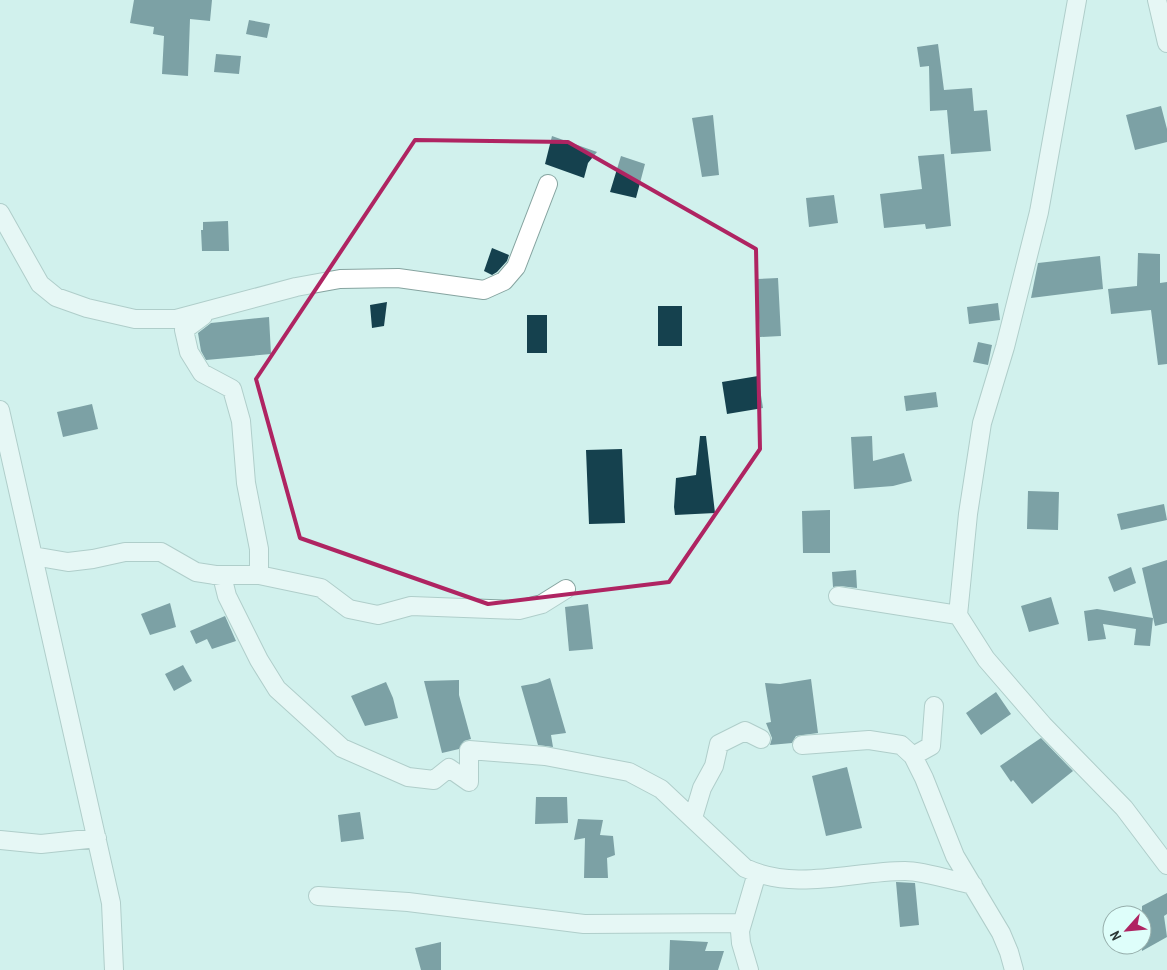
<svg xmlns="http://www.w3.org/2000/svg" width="1167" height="970" font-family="'Archivo Narrow',sans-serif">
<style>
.building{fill:#15414e}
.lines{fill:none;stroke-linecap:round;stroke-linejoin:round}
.minor-casing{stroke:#86a4a0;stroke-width:20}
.minor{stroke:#fff;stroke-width:18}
.marked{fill:none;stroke:#af2462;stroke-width:4;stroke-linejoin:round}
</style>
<rect width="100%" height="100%" fill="#d1f1ed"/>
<!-- building -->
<path class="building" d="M 134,0 L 212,0 L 210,21 L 190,19 L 188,76 L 162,74 L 164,36 L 153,34 L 154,27 L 130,23 Z
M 249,20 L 270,24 L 267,38 L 246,34 Z
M 938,44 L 944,90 L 972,88 L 974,111 L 987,110 L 991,151 L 951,154 L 947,110 L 930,111 L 929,66 L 920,67 L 917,47 Z
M 216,54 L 241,56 L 239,74 L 214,72 Z
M 1161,106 L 1167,129 L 1167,142 L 1135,150 L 1126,115 Z
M 713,115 L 719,175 L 702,177 L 692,118 Z
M 552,136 L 597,152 L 588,163 L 584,178 L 545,164 Z
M 944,154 L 951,226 L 926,229 L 925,224 L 884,228 L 880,194 L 922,189 L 918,156 Z
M 621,156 L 645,164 L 636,198 L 610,192 Z
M 834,195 L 838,223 L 809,227 L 806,198 Z
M 228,221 L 229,251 L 202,251 L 201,230 L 203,230 L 203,222 Z
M 492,248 L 509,255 L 507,261 L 497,272 L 492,275 L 484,271 Z
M 1138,253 L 1160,254 L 1160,283 L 1167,282 L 1167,364 L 1158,365 L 1151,310 L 1111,314 L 1108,289 L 1137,286 Z
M 1100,256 L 1103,289 L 1031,298 L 1038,263 Z
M 778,278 L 781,336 L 760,337 L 757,279 Z
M 387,302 L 384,326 L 372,328 L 370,305 Z
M 998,303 L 1000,320 L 969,324 L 967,307 Z
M 658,306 L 682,306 L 682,346 L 658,346 Z
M 527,315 L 547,315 L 547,353 L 527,353 Z
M 269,317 L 271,354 L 206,360 L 201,351 L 198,333 L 211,323 Z
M 978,342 L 992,345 L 988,365 L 973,362 Z
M 758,376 L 763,408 L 727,414 L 722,382 Z
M 936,392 L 938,407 L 906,411 L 904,396 Z
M 92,404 L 98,429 L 63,437 L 57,412 Z
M 700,436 L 706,436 L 715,513 L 675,515 L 674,507 L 676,478 L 696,475 Z
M 872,436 L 873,461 L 904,453 L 912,481 L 893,486 L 854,489 L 851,437 Z
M 622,449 L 625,523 L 589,524 L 586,450 Z
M 1028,491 L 1059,492 L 1058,530 L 1027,529 Z
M 1164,504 L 1167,520 L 1121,530 L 1117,514 Z
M 830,510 L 830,553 L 803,553 L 802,511 Z
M 1167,560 L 1167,623 L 1155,626 L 1142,568 Z
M 1131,567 L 1136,583 L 1114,592 L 1108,577 Z
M 856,570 L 857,588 L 840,586 L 833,587 L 832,572 Z
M 1051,597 L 1059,624 L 1029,632 L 1021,606 Z
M 170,603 L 176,627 L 150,635 L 141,614 Z
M 588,604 L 593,649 L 569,651 L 565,607 Z
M 1097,609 L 1153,618 L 1150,646 L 1134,645 L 1136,629 L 1103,624 L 1106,639 L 1088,641 L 1084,611 Z
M 225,616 L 236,641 L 212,649 L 207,639 L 196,644 L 190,631 Z
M 183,665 L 192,681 L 174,691 L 165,674 Z
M 550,678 L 566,733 L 551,735 L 553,747 L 538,745 L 521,686 L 537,683 Z
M 811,679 L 818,733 L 796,736 L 792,743 L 770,745 L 772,738 L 766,723 L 771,722 L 765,683 L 780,684 Z
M 459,680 L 459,695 L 471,739 L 464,741 L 459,749 L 442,753 L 424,681 Z
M 386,682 L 393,698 L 398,718 L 365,726 L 351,696 Z
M 996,692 L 1011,714 L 981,735 L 966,713 Z
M 1041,738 L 1073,771 L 1032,804 L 1013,780 L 1011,782 L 1000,766 Z
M 847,767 L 862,828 L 826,836 L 812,776 Z
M 536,797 L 567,797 L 568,823 L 535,824 Z
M 360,812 L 364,839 L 341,842 L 338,815 Z
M 578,819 L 603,820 L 600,835 L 613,836 L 615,855 L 607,858 L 608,878 L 584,878 L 585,838 L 574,840 Z
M 896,882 L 915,883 L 919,925 L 900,927 Z
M 1167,893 L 1167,914 L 1164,916 L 1167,937 L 1142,951 L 1142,906 Z
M 670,940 L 708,942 L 705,951 L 724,951 L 718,970 L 669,970 Z
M 441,942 L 441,970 L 421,970 L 415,948 Z"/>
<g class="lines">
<!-- minor casing -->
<g class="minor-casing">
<path id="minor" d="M 1077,0 L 1039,212 L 1005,347 L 982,423 L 968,514 L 958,615 L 986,659 L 1043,725 L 1124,808 L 1167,865
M 1157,0 L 1167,43
M 0,213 L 40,284 L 56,297 L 87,308 L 135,319 L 176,319 L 296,287 L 340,279 L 398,278 L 484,290 L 504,281 L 516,267 L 548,184
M 203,316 L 184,330 L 189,352 L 202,373 L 232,389 L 241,421 L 246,483 L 259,549 L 259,575 L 213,575
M 0,410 L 111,903 L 114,970
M 33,556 L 68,562 L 93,559 L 125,552 L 161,552 L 196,572 L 222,576 L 227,596 L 259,660 L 277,689 L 342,748 L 408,777 L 434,780 L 449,768 L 469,782 L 469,750 L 545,756 L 629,772 L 661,789 L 745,868 C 796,892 852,871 905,871 C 924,871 954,881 973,885
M 259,575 L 321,588 L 349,609 L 378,615 L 411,606 L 519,610 L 542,604 L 566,589
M 838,596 L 958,615
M 802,745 L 869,740 L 901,745 L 913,756 L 924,778 L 955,856 L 1001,933 L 1009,952 L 1014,970
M 913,756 L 931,746 L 934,706
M 693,818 L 702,788 L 714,766 L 719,744 L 745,731 L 761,739
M 0,840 L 41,844 L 97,838
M 318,896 L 408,902 L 584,924 L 742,923
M 749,970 L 741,943 L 740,931 L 757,873"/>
</g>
<!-- minor -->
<use href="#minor" class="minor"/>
</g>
<!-- marked area -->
<path d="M0 0H1167V970H0ZM 415,140 L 568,142 L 756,249 L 760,449 L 669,582 L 488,604 L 300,538 L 256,379 Z" fill="#d1f1ed" fill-opacity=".55" fill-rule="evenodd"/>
<path class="marked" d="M 415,140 L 568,142 L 756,249 L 760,449 L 669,582 L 488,604 L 300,538 L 256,379 Z"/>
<!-- north arrow -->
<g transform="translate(1127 930) rotate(243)"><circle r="24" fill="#defefa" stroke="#96aeab"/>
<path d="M0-4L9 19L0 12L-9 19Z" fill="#af2462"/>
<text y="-8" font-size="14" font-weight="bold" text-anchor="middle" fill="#2b3735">N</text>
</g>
</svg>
